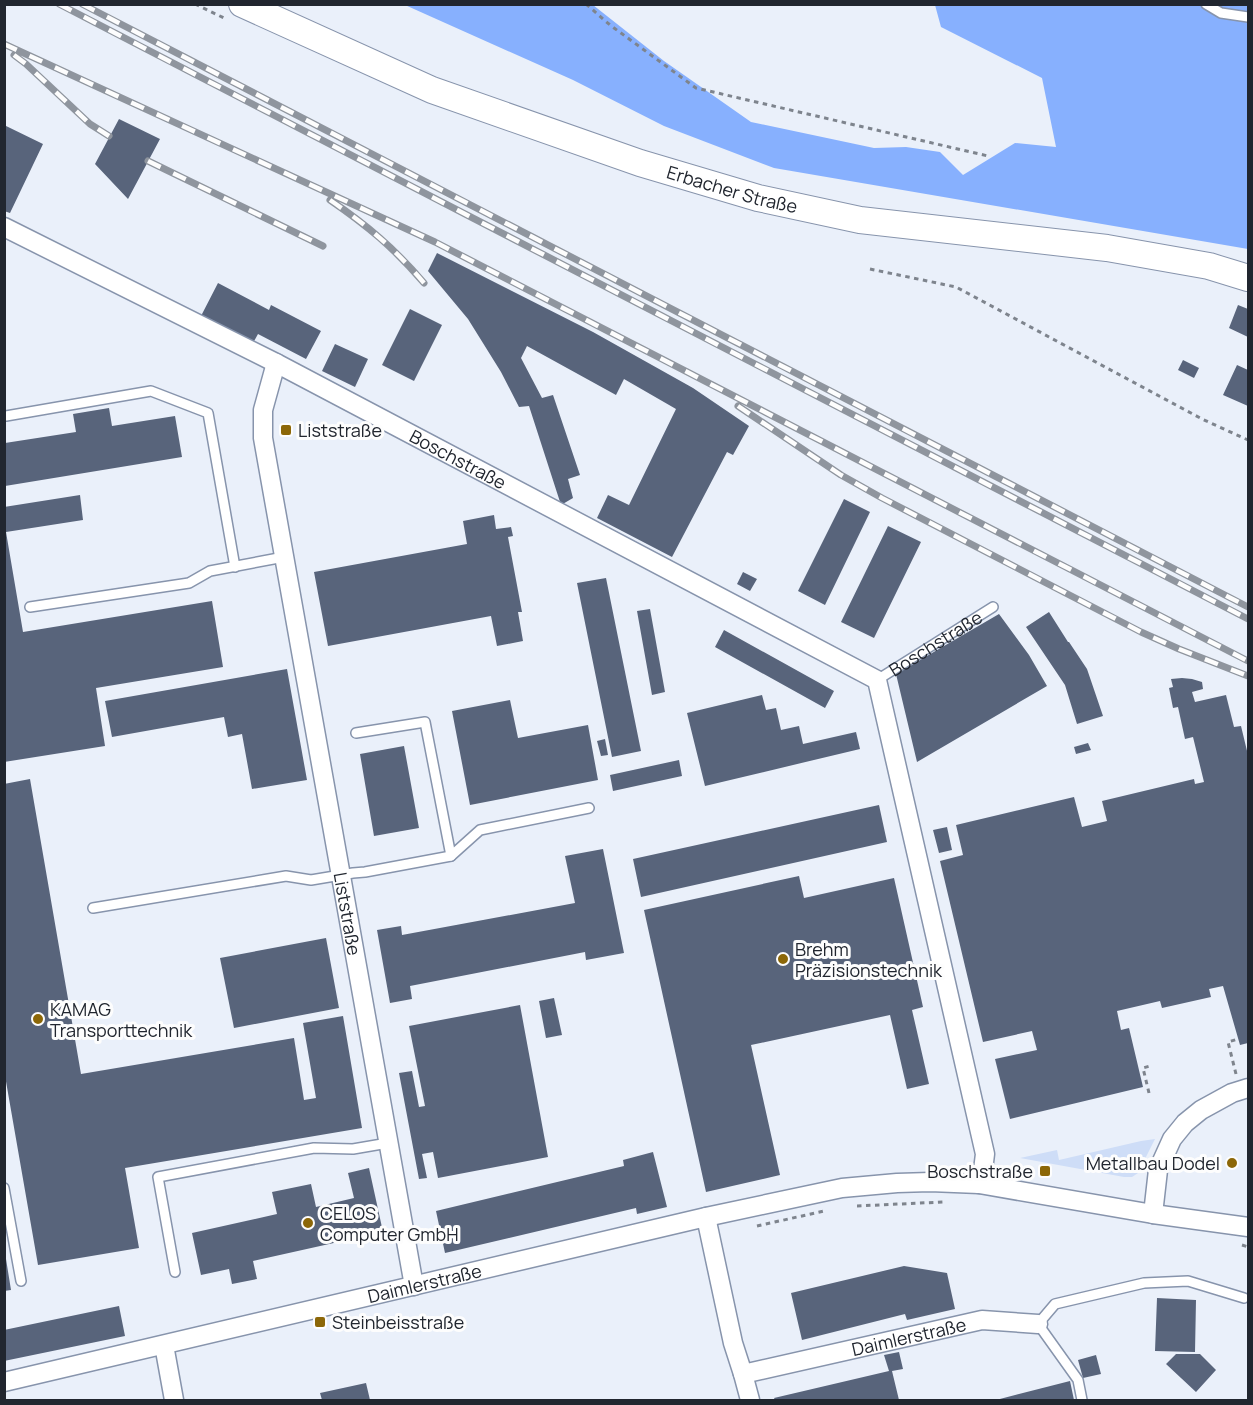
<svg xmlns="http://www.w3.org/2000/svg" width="1253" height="1405" font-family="Manrope,sans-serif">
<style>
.green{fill:#ceddf7}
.forest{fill:#87b0fe}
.building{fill:#58647b}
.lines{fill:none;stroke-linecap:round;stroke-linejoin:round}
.service-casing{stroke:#8794ac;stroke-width:12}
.minor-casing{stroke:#8794ac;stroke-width:21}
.secondary-casing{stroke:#8794ac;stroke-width:28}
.path{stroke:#7e848d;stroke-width:3;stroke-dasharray:4.5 4.5;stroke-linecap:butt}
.service{stroke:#fff;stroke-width:9}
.minor{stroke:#fff;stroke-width:18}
.secondary{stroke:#fff;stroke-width:26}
.rail-casing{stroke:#8f959e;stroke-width:7}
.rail{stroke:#fdfdfd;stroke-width:4.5;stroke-dasharray:14;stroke-linecap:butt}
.poi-dot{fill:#8c6708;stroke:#fdfdfd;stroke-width:2}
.labels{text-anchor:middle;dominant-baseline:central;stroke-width:6;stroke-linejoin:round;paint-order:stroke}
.street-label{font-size:18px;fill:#21262f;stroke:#fdfdfd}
.poi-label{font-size:18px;fill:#21262f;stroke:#fdfdfd;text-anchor:start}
</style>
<rect width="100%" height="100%" fill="#eaf0fa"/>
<!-- green -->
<path class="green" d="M 1155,1139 L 1138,1173 L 1132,1177 L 1124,1177 L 1020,1158 L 1057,1150 L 1059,1160 L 1141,1141 Z"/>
<!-- forest -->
<path class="forest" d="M 405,5 L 593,5 L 664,61 L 751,122 L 874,148 L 906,147 L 940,152 L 963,175 L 1015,143 L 1056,147 L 1042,78 L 941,27 L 935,5 L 1248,5 L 1248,249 L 774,168 L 664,126 L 573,80 Z"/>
<!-- building -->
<path class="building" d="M 119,119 L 160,139 L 128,199 L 95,164 Z
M 4,125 L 43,144 L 10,213 L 4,211 Z
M 437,253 L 593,332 L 693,388 L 749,426 L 733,455 L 727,452 L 672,557 L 597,518 L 608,495 L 629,505 L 676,409 L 624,379 L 616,395 L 527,346 L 521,358 L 542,398 L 553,395 L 580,475 L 568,479 L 573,498 L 561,505 L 529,406 L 519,407 L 501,372 L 468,319 L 428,271 Z
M 218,283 L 269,310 L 271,305 L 321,331 L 306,359 L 258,334 L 253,343 L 201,316 Z
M 1238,305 L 1248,309 L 1248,337 L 1229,328 Z
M 410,309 L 442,325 L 414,381 L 382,365 Z
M 335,344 L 368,359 L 355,387 L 322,371 Z
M 1183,360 L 1199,368 L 1194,378 L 1178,370 Z
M 1237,365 L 1248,370 L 1248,406 L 1223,395 Z
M 109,408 L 112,426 L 175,416 L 182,457 L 5,486 L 5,443 L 76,432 L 73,414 Z
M 80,495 L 83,520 L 6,532 L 23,632 L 212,601 L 223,667 L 96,688 L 105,746 L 4,762 L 4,507 Z
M 844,499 L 870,512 L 825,605 L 798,591 Z
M 494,515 L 496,529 L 511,527 L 513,536 L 508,537 L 522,612 L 518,612 L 523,641 L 497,646 L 491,616 L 328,646 L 314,572 L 467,544 L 463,521 Z
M 888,526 L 921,542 L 874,638 L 841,622 Z
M 743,572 L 757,579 L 750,591 L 737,584 Z
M 606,578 L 641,751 L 612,757 L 577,583 Z
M 650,609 L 665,692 L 652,695 L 637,611 Z
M 1049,612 L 1068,642 L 1069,642 L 1087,669 L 1103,716 L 1077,724 L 1065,685 L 1026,627 Z
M 999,614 L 1029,655 L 1047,686 L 917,762 L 896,674 Z
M 724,630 L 834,691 L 825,708 L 715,647 Z
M 287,669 L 307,780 L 252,789 L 242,734 L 228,737 L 224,717 L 112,737 L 105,701 Z
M 1182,678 L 1192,679 L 1202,682 L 1203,689 L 1192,692 L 1195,702 L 1226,695 L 1234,727 L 1241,726 L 1248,755 L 1248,1043 L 1240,1045 L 1223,986 L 1209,989 L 1211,997 L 1162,1008 L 1160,1001 L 1117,1011 L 1121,1030 L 1129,1028 L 1143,1087 L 1010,1119 L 995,1059 L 1037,1050 L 1032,1031 L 983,1042 L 940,861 L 963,855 L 956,825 L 1074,797 L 1082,827 L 1107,821 L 1102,801 L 1194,779 L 1195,784 L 1204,782 L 1193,737 L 1185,739 L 1178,707 L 1173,708 L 1169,688 L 1173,687 L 1171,679 Z
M 762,695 L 766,710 L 776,708 L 781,730 L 799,726 L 803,744 L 856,732 L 860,749 L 705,786 L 687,713 Z
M 510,700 L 518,738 L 588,725 L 598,780 L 470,805 L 452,711 Z
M 605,739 L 608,755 L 601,756 L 597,741 Z
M 1088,743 L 1091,750 L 1076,754 L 1074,747 Z
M 404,746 L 419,828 L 374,836 L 360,754 Z
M 679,760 L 682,776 L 613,791 L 610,775 Z
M 30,779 L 81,1074 L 294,1038 L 304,1100 L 316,1098 L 303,1023 L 343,1016 L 362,1128 L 125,1168 L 139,1248 L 38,1265 L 4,1070 L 4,784 Z
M 879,805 L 887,842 L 641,897 L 633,859 Z
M 947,827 L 952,850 L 939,853 L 933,830 Z
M 603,849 L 624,953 L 586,960 L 585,952 L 410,986 L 412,999 L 390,1003 L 377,930 L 401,926 L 402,935 L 575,903 L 565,856 Z
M 799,876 L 804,898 L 894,878 L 923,1007 L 912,1010 L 929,1084 L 907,1089 L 890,1015 L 751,1045 L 780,1175 L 706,1192 L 644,910 Z
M 326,938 L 339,1008 L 234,1028 L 220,958 Z
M 554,998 L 562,1035 L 546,1038 L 539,1001 Z
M 520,1005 L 548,1157 L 438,1178 L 433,1152 L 422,1154 L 427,1178 L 419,1179 L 399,1073 L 412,1071 L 419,1107 L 425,1106 L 409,1026 Z
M 653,1152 L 667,1207 L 637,1214 L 636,1208 L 445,1253 L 436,1211 L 624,1166 L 623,1160 Z
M 369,1168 L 383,1232 L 253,1261 L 257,1279 L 232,1284 L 229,1269 L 201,1275 L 192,1233 L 277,1214 L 272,1192 L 311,1184 L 316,1207 L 354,1198 L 348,1173 Z
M 4,1259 L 6,1259 L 11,1290 L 4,1291 Z
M 904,1266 L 947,1273 L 955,1309 L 907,1320 L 905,1314 L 802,1340 L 791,1293 Z
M 1157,1298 L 1196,1300 L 1195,1352 L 1155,1351 Z
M 119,1306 L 125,1336 L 4,1361 L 4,1330 Z
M 899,1352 L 903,1369 L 892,1371 L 899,1400 L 775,1400 L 774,1398 L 889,1371 L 884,1355 Z
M 1176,1354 L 1200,1354 L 1216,1370 L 1196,1392 L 1166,1364 Z
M 1096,1355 L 1101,1374 L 1083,1378 L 1078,1360 Z
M 1070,1381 L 1074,1400 L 996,1400 Z
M 366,1383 L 370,1400 L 322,1400 L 320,1393 Z"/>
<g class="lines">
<!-- service casing -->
<g class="service-casing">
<g id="service">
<path d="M 1206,4 L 1221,13 L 1248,17"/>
<path d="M 6,416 L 151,391 L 208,413 L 235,567"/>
<path d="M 30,607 L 189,583 L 210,571 L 284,557"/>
<path id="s1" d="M 877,680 L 993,607"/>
<path d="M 356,733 L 425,722 L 451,856"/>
<path d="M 93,908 L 286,876 L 311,880 L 353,873 L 365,872 L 451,856 L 480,830 L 589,808"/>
<path d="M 4,1188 L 21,1281"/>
<path d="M 175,1272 L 158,1177 L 314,1148 L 353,1149 L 388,1143"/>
<path d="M 1082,1400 L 1078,1380 L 1038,1324 L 1055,1304 L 1144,1283 L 1188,1281 L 1244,1298"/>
</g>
</g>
<!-- minor casing -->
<g class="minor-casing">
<g id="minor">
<path id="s2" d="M 4,227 L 276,363 L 877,680 L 985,1154 L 983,1170 L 979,1184"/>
<path id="s3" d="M 276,363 L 263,410 L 263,438 L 414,1286"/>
<path d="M 1153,1214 L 1158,1170 L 1172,1139 L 1185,1123 L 1201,1110 L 1232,1093 L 1248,1088"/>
<path d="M 706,1217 L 733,1343 L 743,1374 L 750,1400"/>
<path d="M 164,1345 L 174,1400"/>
<path id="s4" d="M 743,1374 L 982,1320 L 1038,1324"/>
<path id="s5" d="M 4,1382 L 706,1217 L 842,1188 L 897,1183 L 930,1182 L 979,1184 L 1153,1214 L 1248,1227"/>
</g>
</g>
<!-- secondary casing -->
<g class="secondary-casing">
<g id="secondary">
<path id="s6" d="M 242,4 L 432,90 L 640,163 L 758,198 L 860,220 L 1107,248 L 1209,266 L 1248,278"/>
</g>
</g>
<!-- path -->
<path class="path" d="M 195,4 L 226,19
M 586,4 L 610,25 L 696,88 L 988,156
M 870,269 L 956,287 L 1202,419 L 1248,440
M 1236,1074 L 1228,1042 L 1238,1039
M 1149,1093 L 1143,1068 L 1150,1066
M 857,1206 L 943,1202
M 757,1226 L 824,1211
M 1242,1245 L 1248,1247"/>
<!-- service -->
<use href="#service" class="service"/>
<!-- minor -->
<use href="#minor" class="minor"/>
<!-- secondary -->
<use href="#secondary" class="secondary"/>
<!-- rail casing -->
<g class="rail-casing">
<path id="rail" d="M 59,4 L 1248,619
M 82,4 L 1248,607
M 4,44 L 435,242 L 1248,661
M 14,55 L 26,64 L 90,124 L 109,136
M 148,161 L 323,246
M 330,200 C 368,226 394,248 424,283
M 738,406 L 841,475 L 882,498 L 1141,632 L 1179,649 L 1248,676"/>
</g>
<!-- rail -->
<use href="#rail" class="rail"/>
</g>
<!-- markers -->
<g class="poi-dot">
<rect x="280" y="424" width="12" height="12" rx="3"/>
<circle cx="783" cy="959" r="6"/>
<circle cx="38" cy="1019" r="6"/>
<circle cx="1232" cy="1163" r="6"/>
<rect x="1039" y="1165" width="12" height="12" rx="3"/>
<circle cx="308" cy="1223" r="6"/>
<rect x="314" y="1316" width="12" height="12" rx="3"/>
</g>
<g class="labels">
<!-- street labels -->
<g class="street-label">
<text stroke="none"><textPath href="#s6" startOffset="525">Erbacher Straße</textPath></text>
<text stroke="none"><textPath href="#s2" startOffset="510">Boschstraße</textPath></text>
<text stroke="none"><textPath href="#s1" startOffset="69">Boschstraße</textPath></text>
<text stroke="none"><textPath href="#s3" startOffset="560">Liststraße</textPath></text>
<text stroke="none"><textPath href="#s5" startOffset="432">Daimlerstraße</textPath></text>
<text stroke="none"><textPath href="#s4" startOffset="170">Daimlerstraße</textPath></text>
</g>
<!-- poi labels -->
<g class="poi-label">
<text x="298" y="430">Liststraße</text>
<text x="795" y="949">Brehm<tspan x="795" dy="21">Präzisionstechnik</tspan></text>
<text x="50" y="1009">KAMAG<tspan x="50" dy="21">Transporttechnik</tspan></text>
<text x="1220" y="1163" text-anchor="end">Metallbau Dodel</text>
<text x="1033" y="1171" text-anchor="end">Boschstraße</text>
<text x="320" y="1213">CELOS<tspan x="320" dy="21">Computer GmbH</tspan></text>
<text x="332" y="1322">Steinbeisstraße</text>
</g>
</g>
<!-- border -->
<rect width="1253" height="1405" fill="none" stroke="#21262f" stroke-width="12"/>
</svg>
